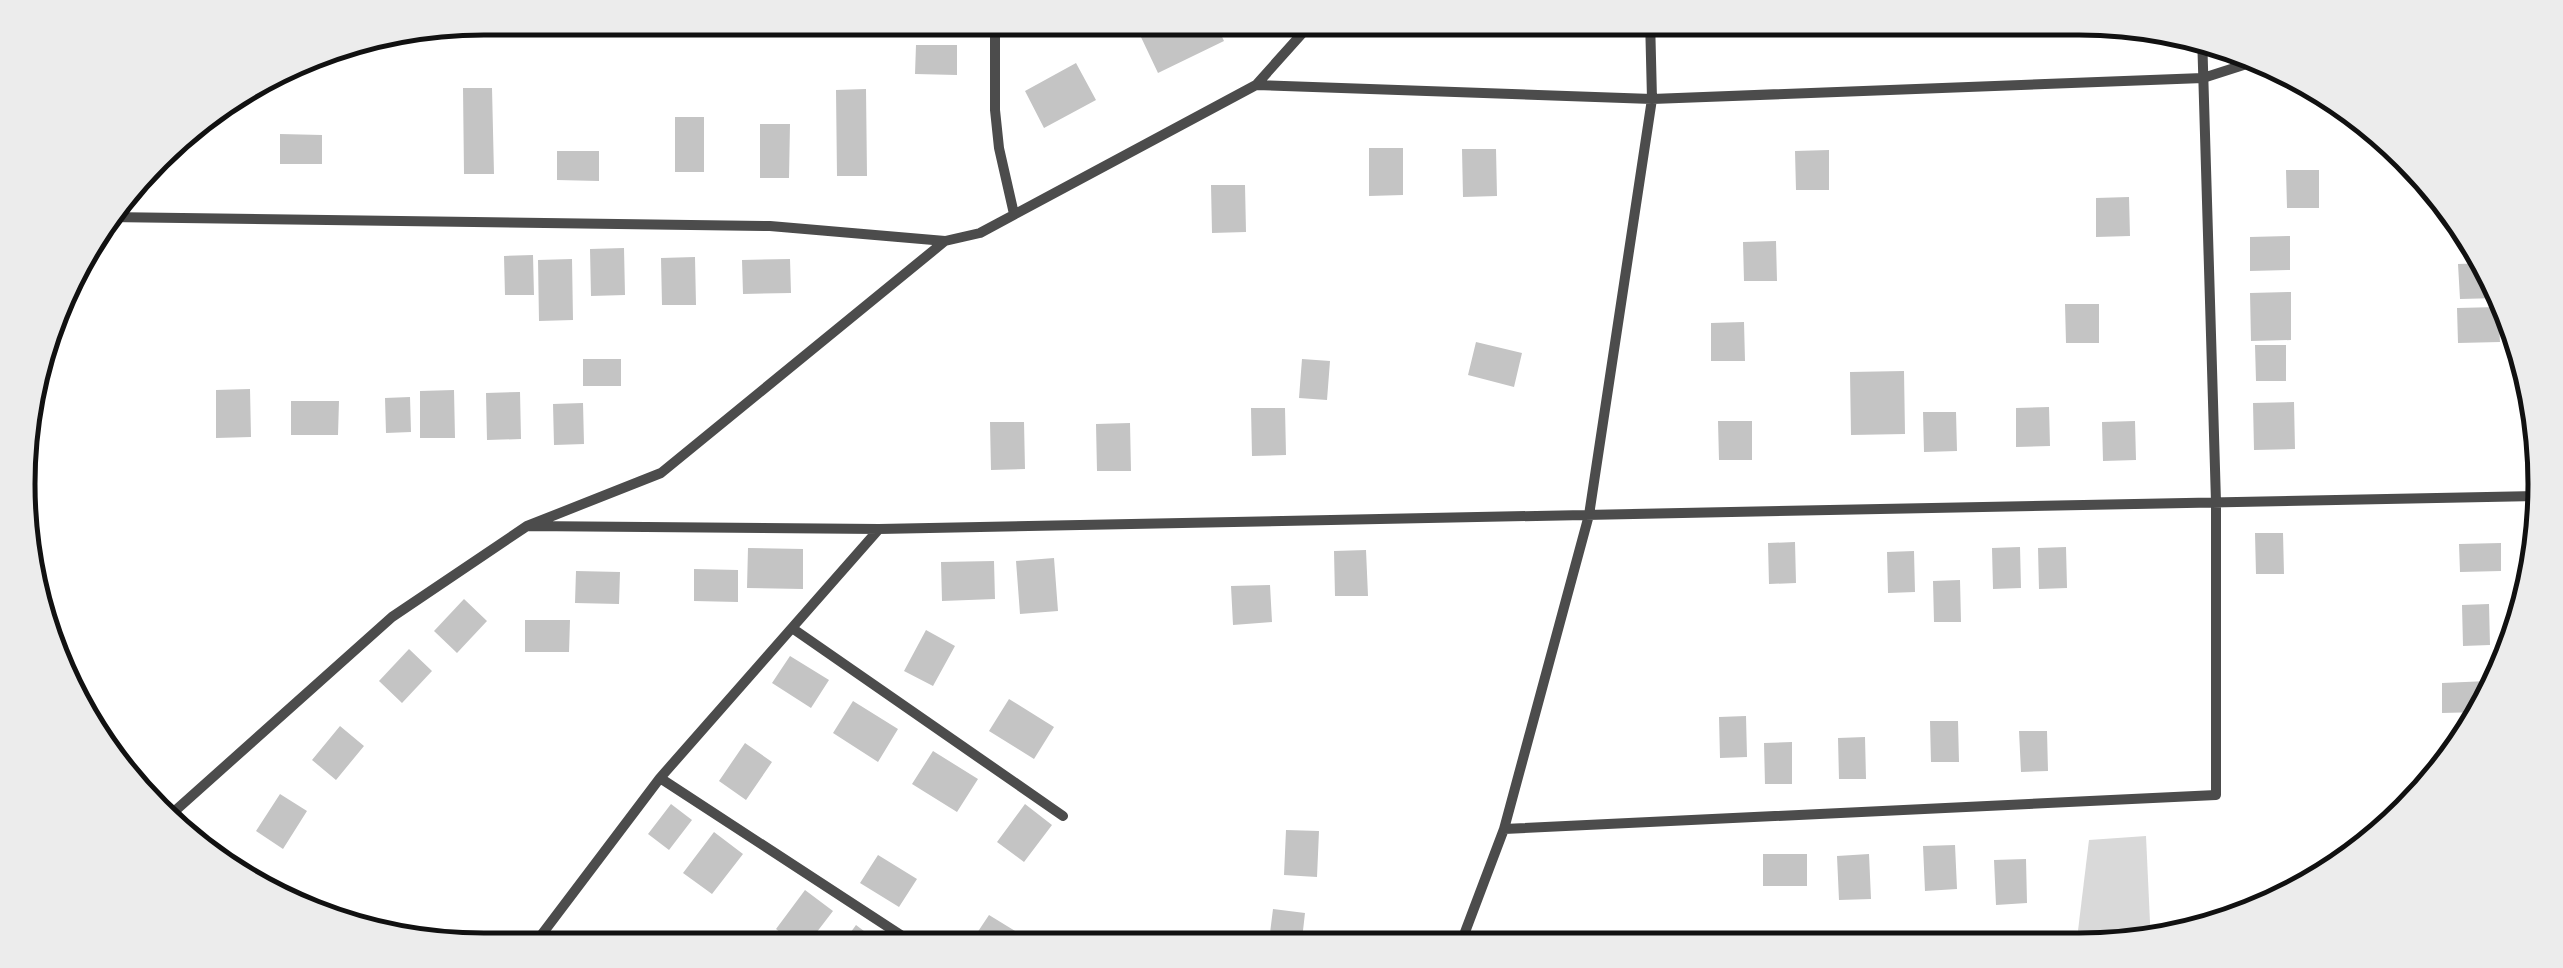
<svg xmlns="http://www.w3.org/2000/svg" width="2563" height="968" font-family="'Roboto Condensed',sans-serif">
<style>
.water{fill:#d9d9d9}
.building{fill:#c4c4c4}
.lines{fill:none;stroke-linecap:round;stroke-linejoin:round}
.minor{stroke:#4c4c4c;stroke-width:10}
.rim{fill:none;stroke:#111;stroke-width:5}
</style>
<rect width="100%" height="100%" fill="#fff"/>
<!-- water -->
<path class="water" d="M 2146,836 L 2151,944 L 2076,947 L 2089,840 Z"/>
<!-- building -->
<path class="building" d="M 920,18 L 962,18 L 961,23 L 920,23 Z
M 1178,18 L 1213,18 L 1224,41 L 1158,73 L 1140,35 Z
M 1916,18 L 1954,18 L 1954,28 L 1916,30 Z
M 339,41 L 339,58 L 307,58 L 334,42 Z
M 916,45 L 957,45 L 957,75 L 915,74 Z
M 1076,63 L 1096,100 L 1044,128 L 1025,91 Z
M 463,88 L 492,88 L 494,174 L 464,174 Z
M 866,89 L 867,176 L 837,176 L 836,90 Z
M 675,117 L 704,117 L 704,172 L 675,172 Z
M 760,124 L 790,124 L 789,178 L 760,178 Z
M 280,134 L 322,135 L 322,164 L 280,164 Z
M 1369,148 L 1403,148 L 1403,195 L 1369,196 Z
M 1462,149 L 1496,149 L 1497,196 L 1463,197 Z
M 1829,150 L 1829,190 L 1796,190 L 1795,151 Z
M 557,151 L 599,151 L 599,181 L 557,180 Z
M 161,152 L 160,174 L 144,173 Z
M 2286,170 L 2319,170 L 2319,208 L 2287,208 Z
M 1211,185 L 1245,185 L 1246,232 L 1212,233 Z
M 2129,197 L 2130,236 L 2096,237 L 2096,198 Z
M 2290,236 L 2290,270 L 2250,271 L 2250,237 Z
M 1776,241 L 1777,281 L 1744,281 L 1743,242 Z
M 624,248 L 625,295 L 591,296 L 590,249 Z
M 533,255 L 534,295 L 505,295 L 504,256 Z
M 695,257 L 696,305 L 662,305 L 661,258 Z
M 572,259 L 573,320 L 539,321 L 538,260 Z
M 790,259 L 791,293 L 743,294 L 742,260 Z
M 2487,263 L 2499,298 L 2460,299 L 2458,264 Z
M 2291,292 L 2291,340 L 2251,341 L 2250,293 Z
M 2065,304 L 2099,304 L 2099,343 L 2066,343 Z
M 2498,307 L 2500,342 L 2458,343 L 2457,308 Z
M 1744,322 L 1745,361 L 1711,361 L 1711,323 Z
M 1476,342 L 1522,353 L 1514,387 L 1468,375 Z
M 2255,345 L 2286,345 L 2286,381 L 2256,381 Z
M 583,359 L 621,359 L 621,386 L 583,386 Z
M 1302,359 L 1330,361 L 1327,400 L 1299,398 Z
M 1904,371 L 1905,434 L 1851,435 L 1850,372 Z
M 250,389 L 251,437 L 216,438 L 216,390 Z
M 454,390 L 455,438 L 420,438 L 420,391 Z
M 520,392 L 521,439 L 487,440 L 486,393 Z
M 410,397 L 411,432 L 386,433 L 385,398 Z
M 291,401 L 339,401 L 338,435 L 291,435 Z
M 2294,402 L 2295,449 L 2254,450 L 2253,403 Z
M 583,403 L 584,444 L 554,445 L 553,404 Z
M 2049,407 L 2050,446 L 2016,447 L 2016,408 Z
M 1251,408 L 1285,408 L 1286,455 L 1252,456 Z
M 1923,412 L 1956,412 L 1957,451 L 1924,452 Z
M 1718,421 L 1752,421 L 1752,460 L 1719,460 Z
M 2135,421 L 2136,460 L 2103,461 L 2102,422 Z
M 990,422 L 1024,422 L 1025,469 L 991,470 Z
M 1130,423 L 1131,471 L 1097,471 L 1096,424 Z
M 2255,533 L 2283,533 L 2284,574 L 2256,574 Z
M 1795,542 L 1796,583 L 1769,584 L 1768,543 Z
M 2501,543 L 2501,571 L 2460,572 L 2459,544 Z
M 2020,547 L 2021,588 L 1993,589 L 1992,548 Z
M 2066,547 L 2067,588 L 2039,589 L 2038,548 Z
M 748,548 L 803,549 L 803,589 L 747,588 Z
M 1366,550 L 1368,596 L 1335,596 L 1334,551 Z
M 1914,551 L 1915,592 L 1888,593 L 1887,552 Z
M 1054,558 L 1058,611 L 1020,614 L 1016,561 Z
M 994,561 L 995,599 L 942,601 L 941,562 Z
M 694,569 L 738,570 L 738,602 L 694,601 Z
M 576,571 L 620,572 L 619,604 L 575,603 Z
M 1960,580 L 1961,622 L 1934,622 L 1933,581 Z
M 1270,585 L 1272,622 L 1233,625 L 1231,586 Z
M 464,599 L 487,621 L 457,653 L 434,631 Z
M 2489,604 L 2490,645 L 2463,646 L 2462,605 Z
M 525,620 L 570,620 L 569,652 L 525,652 Z
M 926,630 L 955,646 L 933,686 L 904,671 Z
M 409,649 L 432,671 L 402,703 L 379,681 Z
M 790,656 L 829,680 L 811,708 L 772,683 Z
M 2488,681 L 2488,696 L 2481,712 L 2442,713 L 2442,683 Z
M 1009,699 L 1054,727 L 1034,759 L 989,731 Z
M 853,701 L 898,729 L 878,762 L 833,733 Z
M 1746,716 L 1747,757 L 1720,758 L 1719,717 Z
M 1930,721 L 1958,721 L 1959,762 L 1931,762 Z
M 340,726 L 364,746 L 336,780 L 312,760 Z
M 2019,731 L 2047,731 L 2048,771 L 2021,772 Z
M 1865,737 L 1866,779 L 1839,779 L 1838,738 Z
M 1792,742 L 1792,784 L 1765,784 L 1764,743 Z
M 745,743 L 772,762 L 746,800 L 719,781 Z
M 933,751 L 978,779 L 957,812 L 912,784 Z
M 280,794 L 307,811 L 283,849 L 256,831 Z
M 671,804 L 692,820 L 669,850 L 648,834 Z
M 1025,804 L 1052,825 L 1024,862 L 997,842 Z
M 1286,830 L 1319,831 L 1317,877 L 1284,875 Z
M 714,832 L 743,854 L 712,894 L 683,873 Z
M 1955,845 L 1957,889 L 1925,891 L 1923,846 Z
M 1763,854 L 1807,854 L 1807,886 L 1763,886 Z
M 1869,854 L 1871,899 L 1839,900 L 1837,856 Z
M 878,855 L 917,879 L 899,907 L 860,883 Z
M 2026,859 L 2027,903 L 1996,905 L 1994,860 Z
M 805,890 L 833,911 L 803,950 L 776,929 Z
M 1273,909 L 1305,913 L 1301,948 L 1268,949 Z
M 989,915 L 1028,939 L 1021,949 L 982,949 L 971,942 Z
M 856,925 L 889,950 L 844,950 L 840,947 Z
M 1081,935 L 1104,949 L 1072,949 Z"/>
<g class="lines">
<!-- minor -->
<path class="minor" d="M 995,18 L 995,110 L 999,148 L 1014,214
M 1256,85 L 1316,18
M 108,217 L 770,226 L 945,241 L 980,233 L 1256,85 L 1652,99 L 2203,78 L 2256,61
M 2536,511 L 2541,422
M 527,526 L 879,529 L 2537,496
M 792,628 L 1063,816
M 660,778 L 922,949
M 167,818 L 392,617 L 527,526 L 661,473 L 945,241
M 1504,829 L 2216,795 L 2216,502 L 2202,34
M 1459,948 L 1504,829 L 1589,515 L 1652,99 L 1650,18
M 530,950 L 660,778 L 879,529"/>
</g>
<!-- crop -->
<path d="M0 0H2563V968H0ZM484 35H2079A449 449 0 0 1 2528 484V484A449 449 0 0 1 2079 933H484A449 449 0 0 1 35 484V484A449 449 0 0 1 484 35Z" fill="#ececec" fill-rule="evenodd"/>
<path class="rim" d="M484 35H2079A449 449 0 0 1 2528 484V484A449 449 0 0 1 2079 933H484A449 449 0 0 1 35 484V484A449 449 0 0 1 484 35Z"/>
</svg>
